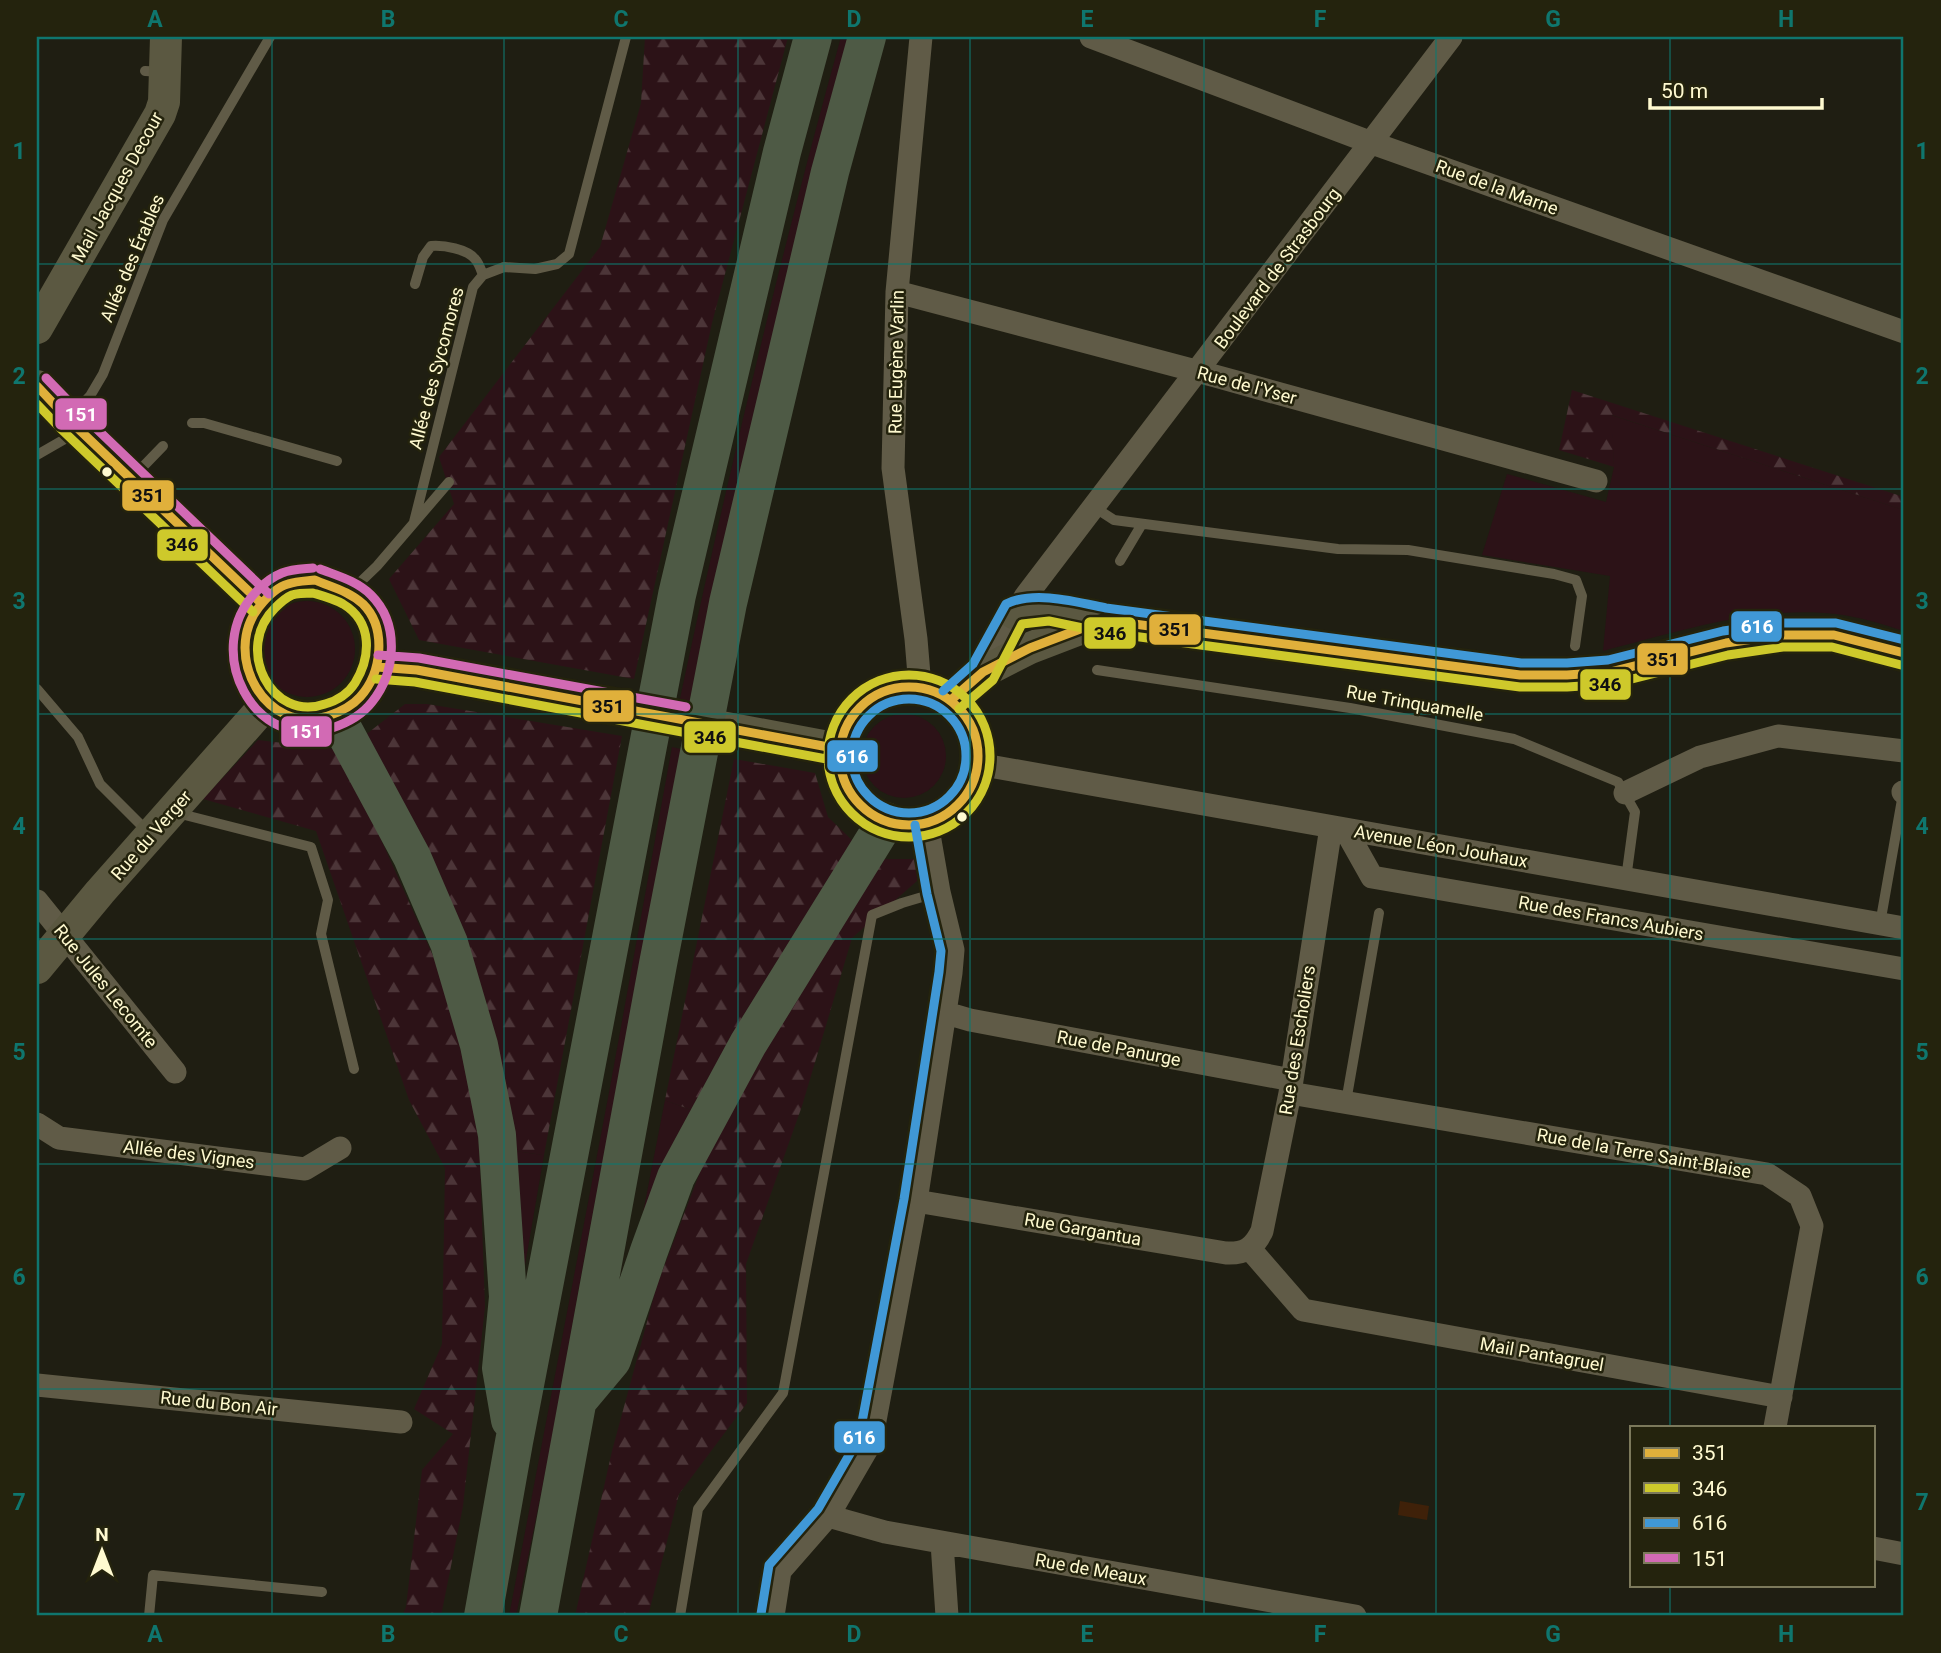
<svg xmlns="http://www.w3.org/2000/svg" width="1941" height="1653" font-family="Roboto,sans-serif">
<style>
.green{fill:#2c1217}
.forest{fill:url(#forest-firs)}
.water{fill:#3f2109}
.lines{fill:none;stroke-linecap:round;stroke-linejoin:round}
.lane{stroke:#605b47;stroke-width:10}
.street{stroke:#605b47;stroke-width:23}
.secondary{stroke:#5b5841;stroke-width:32}
.highway{stroke:#4e5a45;stroke-width:38}
.bus-1-casing{stroke:#24230d;stroke-width:14}
.bus-2-casing{stroke:#24230d;stroke-width:14}
.bus-3-casing{stroke:#24230d;stroke-width:14}
.bus-4-casing{stroke:#24230d;stroke-width:14}
.bus-1{stroke:#e0b03b;stroke-width:9}
.bus-2{stroke:#cec92b;stroke-width:9}
.bus-3{stroke:#4098d6;stroke-width:9}
.bus-4{stroke:#d26ab4;stroke-width:9}
.grid{fill:none;stroke:#0f766e;stroke-width:2;stroke-opacity:0.55}
.bus-dot{fill:#fffad0;stroke:#24230d;stroke-width:2.5}
.labels{text-anchor:middle;dominant-baseline:central;stroke-width:5;stroke-linejoin:round;paint-order:stroke}
.street-label{font-size:18px;fill:#fffad0;stroke:#24230d}
.line-badge{stroke:#24230d;stroke-width:2.5}
.badge-label{font-size:19px;text-anchor:middle;font-weight:bold;fill:#fff}
.pale-badge-label{font-size:19px;text-anchor:middle;font-weight:bold;fill:#111}
.neatline{fill:none;stroke:#0f766e;stroke-width:2.5}
.grid-label{font-size:23px;text-anchor:middle;font-weight:bold;fill:#0f766e}
</style>
<defs>
<pattern id="forest-firs" width="22" height="20" patternUnits="userSpaceOnUse" patternTransform="scale(1.75)"><rect width="22" height="20" fill="#2c1217"/><path d="M5 1l3.5 6h-7zM16 11l3.5 6h-7z" fill="#4c3538"/></pattern>
</defs>
<rect width="100%" height="100%" fill="#1f1e12"/>
<!-- green -->
<path class="green" d="M 841,37 L 850,37 L 716,573 L 689,705 L 679,703 C 727,479 780,257 841,37 Z
M 1611,415 L 1904,510 L 1904,631 C 1882,624 1860,617 1836,614 C 1759,605 1677,632 1603,651 L 1610,576 L 1482,555 L 1507,474 L 1606,502 L 1614,467 Z
M259 649a48 48 0 1 1 96 0a48 48 0 1 1-96 0Z
M862 756a42 42 0 1 1 84 0a42 42 0 1 1-84 0Z
M 672,747 L 681,749 L 584,1260 L 550,1450 L 516,1616 L 509,1616 L 608,1098 Z
M 665,1100 L 699,1113 L 642,1218 Z
M 515,1151 L 544,1155 L 519,1300 Z"/>
<!-- forest -->
<path class="forest" d="M 645,37 L 788,37 L 712,323 L 634,679 L 419,640 L 389,579 L 454,504 L 439,457 L 600,247 L 641,103 Z
M 1572,390 L 1904,497 L 1904,510 L 1612,415 L 1614,467 L 1559,450 Z
M 405,704 L 427,704 L 622,736 L 544,1155 L 515,1151 L 364,736 Z
M 258,740 L 341,750 L 447,987 L 479,1135 L 485,1307 L 463,1506 L 441,1616 L 402,1616 L 406,1607 L 422,1470 L 453,1434 L 414,1409 L 442,1344 L 445,1168 L 409,1100 L 316,831 L 203,799 Z
M 734,759 L 815,773 L 828,817 L 856,844 L 699,1113 L 665,1100 Z
M 884,859 L 918,859 L 917,881 L 852,938 L 802,1106 L 746,1264 L 747,1403 L 679,1494 L 648,1616 L 575,1616 L 612,1451 L 657,1285 L 710,1146 L 777,1023 Z"/>
<!-- water -->
<path class="water" d="M 1400,1501 L 1429,1506 L 1427,1520 L 1398,1515 Z"/>
<g class="lines">
<!-- lane -->
<path class="lane" d="M 145,71 L 163,72
M 415,284 L 423,257 L 431,246 C 444,245 467,249 475,259 C 479,263 481,270 483,275
M 70,417 L 90,396 L 103,374 L 163,220 L 270,37
M 192,423 L 204,423 L 337,461
M 37,455 L 77,432
M 133,477 L 163,446
M 1094,507 L 1114,520 L 1338,549 L 1408,550 L 1554,574 L 1576,580 L 1582,596 L 1575,646
M 414,522 L 473,287 L 483,275 L 504,267 L 535,269 L 557,264 L 569,254 L 626,37
M 1120,561 L 1142,524
M 350,592 L 377,566 L 449,482
M 1097,670 L 1350,708 L 1514,739 L 1618,782 L 1635,812 L 1626,879
M 37,689 L 78,737 L 100,784 L 149,833
M 177,813 L 311,847 L 328,900 L 321,934 L 354,1069
M 1880,924 L 1904,788
M 1346,1102 L 1379,913
M 149,1616 L 153,1575 L 322,1592
M 680,1616 L 698,1509 L 783,1393 L 872,915 L 902,903 L 939,892"/>
<!-- street -->
<path class="street" d="M 1091,37 L 1372,143 L 1904,332
M 897,292 L 1215,376 L 1596,481
M 983,672 L 1025,597 L 1451,37
M 920,687 L 916,639 L 893,468 L 897,292 L 921,37
M 978,764 L 1904,928
M 1903,792 L 1904,792
M 1625,793 L 1700,757 L 1778,736 L 1904,751
M 1345,829 L 1372,877 L 1904,969
M 37,901 L 175,1072
M 946,1013 L 970,1020 L 1292,1080
M 1290,1093 L 1767,1174 L 1800,1196 L 1812,1226 L 1775,1427
M 37,1124 L 59,1138 L 305,1169 L 340,1148
M 916,1201 L 1226,1253 C 1245,1254 1254,1248 1262,1231 L 1290,1093 L 1331,827
M 1250,1249 L 1303,1310 L 1781,1397
M 37,1385 L 401,1422
M 828,1516 L 885,1532 L 1355,1616
M 942,1543 L 947,1616
M 1873,1548 L 1904,1554
M 773,1616 L 780,1571 L 828,1516 L 871,1442 L 916,1201 L 951,973 L 953,950 L 939,892 L 927,823"/>
<!-- secondary -->
<path class="secondary" d="M 37,328 L 160,114 L 164,102 L 166,37
M 37,386 L 68,419 L 261,603
M 315,580 C 326,585 339,588 350,594 C 388,617 385,658 364,692 C 358,702 340,713 329,716 C 323,718 315,721 308,721 C 271,719 244,682 244,647 C 244,622 262,598 283,586 C 291,581 305,582 315,580 Z
M 1014,613 L 1050,609 L 1104,620 L 1520,675 L 1567,675 L 1610,672 L 1726,643 L 1782,635 L 1834,635 L 1904,653
M 377,667 L 417,670 L 839,749
M840 756a69 69 0 1 1 138 0a69 69 0 1 1-138 0Z
M 951,700 L 983,672 L 1030,648 L 1103,620
M 37,968 L 100,892 L 267,703"/>
<!-- highway -->
<path class="highway" d="M 335,714 L 412,857 L 449,943 L 479,1045 L 497,1135 L 508,1297 L 501,1368 L 510,1420
M 581,1397 L 612,1360 L 649,1251 L 676,1177 L 748,1044 L 886,821
M 483,1616 L 514,1442 L 677,595 L 782,152 L 813,37
M 538,1616 L 658,964 L 728,603 L 830,172 L 867,37"/>
<!-- bus-1 casing -->
<g class="bus-1-casing">
<path id="bus-1" d="M 37,386 L 68,419 L 261,603
M 315,580 C 331,587 349,591 363,604 C 387,628 382,673 360,697 C 352,706 340,712 328,716 C 266,737 221,655 259,607 C 267,597 277,587 288,584 C 297,581 306,581 315,580 Z
M 377,667 L 417,670 L 839,749
M840 756a69 69 0 1 1 138 0a69 69 0 1 1-138 0Z
M 951,700 L 983,672 L 1030,648 L 1104,620 L 1520,675 L 1567,675 L 1610,672 L 1726,643 L 1782,635 L 1834,635 L 1904,653"/>
</g>
<!-- bus-2 casing -->
<g class="bus-2-casing">
<path id="bus-2" d="M 37,404 L 60,428 L 253,612
M 313,593 C 323,596 334,599 343,604 C 373,622 371,657 355,683 C 348,694 336,701 325,704 C 271,723 234,648 275,608 C 280,603 285,598 292,595 C 298,593 306,593 313,593 Z
M828 756a81 81 0 1 1 162 0a81 81 0 1 1-162 0Z
M 376,679 L 415,682 L 837,761
M 959,709 L 993,680 L 1022,624 L 1049,621 L 1102,632 L 1520,687 L 1567,687 L 1612,684 L 1728,655 L 1783,647 L 1832,647 L 1901,665"/>
</g>
<!-- bus-3 casing -->
<g class="bus-3-casing">
<path id="bus-3" d="M 943,691 L 973,664 L 1006,604 C 1034,590 1077,602 1106,608 L 1521,663 L 1567,663 L 1608,660 L 1723,631 L 1782,623 L 1836,623 L 1904,640
M852 756a57 57 0 1 1 114 0a57 57 0 1 1-114 0Z
M 761,1614 L 769,1565 L 818,1509 L 859,1438 L 904,1199 L 939,972 L 941,951 L 927,894 L 915,825"/>
</g>
<!-- bus-4 casing -->
<g class="bus-4-casing">
<path id="bus-4" d="M 46,378 L 77,410 L 269,594
M 313,568 C 303,569 292,569 282,573 C 272,577 263,584 256,592 C 201,649 253,754 332,728 C 347,723 362,715 372,702 C 396,672 400,624 371,595 C 357,581 338,576 320,569
M 378,655 L 419,658 L 686,707"/>
</g>
<!-- bus-1 -->
<use href="#bus-1" class="bus-1"/>
<!-- bus-2 -->
<use href="#bus-2" class="bus-2"/>
<!-- bus-3 -->
<use href="#bus-3" class="bus-3"/>
<!-- bus-4 -->
<use href="#bus-4" class="bus-4"/>
</g>
<!-- grid -->
<path class="grid" d="M 272,37 L 272,1616M 504,37 L 504,1616M 738,37 L 738,1616M 970,37 L 970,1616M 1204,37 L 1204,1616M 1436,37 L 1436,1616M 1670,37 L 1670,1427M 37,264 L 1904,264M 37,489 L 1904,489M 37,714 L 1904,714M 37,939 L 1904,939M 37,1164 L 1904,1164M 37,1389 L 1904,1389M 1670,1585 L 1670,1616"/>
<!-- markers -->
<g class="bus-dot">
<circle cx="107" cy="472" r="6"/>
<circle cx="962" cy="817" r="6"/>
</g>
<g class="labels">
<!-- street labels -->
<g class="street-label">
<text transform="translate(117 187) rotate(-61)">Mail Jacques Decour</text>
<text transform="translate(1497 187) rotate(20)">Rue de la Marne</text>
<text transform="translate(132 258) rotate(-67)">Allée des Érables</text>
<text transform="translate(1277 268) rotate(-53)">Boulevard de Strasbourg</text>
<text transform="translate(896 362) rotate(-89)">Rue Eugène Varlin</text>
<text transform="translate(436 368) rotate(-75)">Allée des Sycomores</text>
<text transform="translate(1247 385) rotate(15)">Rue de l'Yser</text>
<text transform="translate(1415 703) rotate(10)">Rue Trinquamelle</text>
<text transform="translate(151 835) rotate(-49)">Rue du Verger</text>
<text transform="translate(1441 846) rotate(10)">Avenue Léon Jouhaux</text>
<text transform="translate(1611 918) rotate(10)">Rue des Francs Aubiers</text>
<text transform="translate(106 986) rotate(51)">Rue Jules Lecomte</text>
<text transform="translate(1297 1040) rotate(-81)">Rue des Escholiers</text>
<text transform="translate(1119 1048) rotate(11)">Rue de Panurge</text>
<text transform="translate(1644 1153) rotate(10)">Rue de la Terre Saint-Blaise</text>
<text transform="translate(189 1154) rotate(7)">Allée des Vignes</text>
<text transform="translate(1083 1229) rotate(10)">Rue Gargantua</text>
<text transform="translate(1542 1354) rotate(10)">Mail Pantagruel</text>
<text transform="translate(219 1403) rotate(6)">Rue du Bon Air</text>
<text transform="translate(1091 1569) rotate(10)">Rue de Meaux</text>
</g>
</g>
<g class="line-badge">
<rect x="54" y="397" width="54" height="34" rx="7" fill="#d26ab4"/>
<rect x="121" y="479" width="54" height="33" rx="7" fill="#e0b03b"/>
<rect x="156" y="528" width="53" height="34" rx="7" fill="#cec92b"/>
<rect x="1730" y="610" width="53" height="33" rx="7" fill="#4098d6"/>
<rect x="1148" y="613" width="54" height="33" rx="7" fill="#e0b03b"/>
<rect x="1083" y="616" width="54" height="34" rx="7" fill="#cec92b"/>
<rect x="1636" y="642" width="53" height="34" rx="7" fill="#e0b03b"/>
<rect x="1579" y="668" width="53" height="33" rx="7" fill="#cec92b"/>
<rect x="582" y="689" width="53" height="34" rx="7" fill="#e0b03b"/>
<rect x="280" y="715" width="53" height="33" rx="7" fill="#d26ab4"/>
<rect x="683" y="720" width="54" height="34" rx="7" fill="#cec92b"/>
<rect x="826" y="739" width="53" height="34" rx="7" fill="#4098d6"/>
<rect x="833" y="1420" width="53" height="34" rx="7" fill="#4098d6"/>
</g>
<g class="badge-label">
<text x="81" y="421">151</text>
<text x="1757" y="633">616</text>
<text x="306" y="738">151</text>
<text x="852" y="763">616</text>
<text x="859" y="1444">616</text>
</g>
<g class="pale-badge-label">
<text x="148" y="502">351</text>
<text x="182" y="551">346</text>
<text x="1175" y="636">351</text>
<text x="1110" y="640">346</text>
<text x="1663" y="666">351</text>
<text x="1605" y="691">346</text>
<text x="608" y="713">351</text>
<text x="710" y="744">346</text>
</g>
<!-- border -->
<rect width="1941" height="1653" fill="none" stroke="#24230d" stroke-width="77"/>
<!-- legend -->
<rect x="1630" y="1426" width="245" height="161" fill="#24230d" stroke="#7c795b" stroke-width="2"/>
<rect x="1644" y="1448" width="35" height="10" fill="#e0b03b" stroke="#7c795b" stroke-width="2"/>
<text x="1692" y="1460" font-size="21" fill="#fffad0">351</text>
<rect x="1644" y="1483" width="35" height="10" fill="#cec92b" stroke="#7c795b" stroke-width="2"/>
<text x="1692" y="1496" font-size="21" fill="#fffad0">346</text>
<rect x="1644" y="1518" width="35" height="10" fill="#4098d6" stroke="#7c795b" stroke-width="2"/>
<text x="1692" y="1530" font-size="21" fill="#fffad0">616</text>
<rect x="1644" y="1553" width="35" height="10" fill="#d26ab4" stroke="#7c795b" stroke-width="2"/>
<text x="1692" y="1566" font-size="21" fill="#fffad0">151</text>
<!-- north arrow -->
<g transform="translate(102 1551)" stroke="#24230d" stroke-width="5" paint-order="stroke">
<path d="M0-5L12 26L0 18L-12 26Z" fill="#fffad0"/>
<text y="-10" font-size="19" font-weight="bold" text-anchor="middle" fill="#fffad0">N</text>
</g>
<!-- scale -->
<path d="M1650 98v10h172v-10" fill="none" stroke="#fffad0" stroke-width="3.5"/>
<text x="1661" y="98" font-size="21" fill="#fffad0" stroke="#24230d" stroke-width="5" paint-order="stroke">50 m</text>
<rect x="38" y="38" width="1864" height="1576" class="neatline"/>
<g class="grid-label">
<text x="155" y="27">A</text>
<text x="388" y="27">B</text>
<text x="621" y="27">C</text>
<text x="854" y="27">D</text>
<text x="1087" y="27">E</text>
<text x="1320" y="27">F</text>
<text x="1553" y="27">G</text>
<text x="1786" y="27">H</text>
<text x="19" y="159">1</text>
<text x="1922" y="159">1</text>
<text x="19" y="384">2</text>
<text x="1922" y="384">2</text>
<text x="19" y="609">3</text>
<text x="1922" y="609">3</text>
<text x="19" y="834">4</text>
<text x="1922" y="834">4</text>
<text x="19" y="1060">5</text>
<text x="1922" y="1060">5</text>
<text x="19" y="1285">6</text>
<text x="1922" y="1285">6</text>
<text x="19" y="1510">7</text>
<text x="1922" y="1510">7</text>
<text x="155" y="1642">A</text>
<text x="388" y="1642">B</text>
<text x="621" y="1642">C</text>
<text x="854" y="1642">D</text>
<text x="1087" y="1642">E</text>
<text x="1320" y="1642">F</text>
<text x="1553" y="1642">G</text>
<text x="1786" y="1642">H</text>
</g>
</svg>
